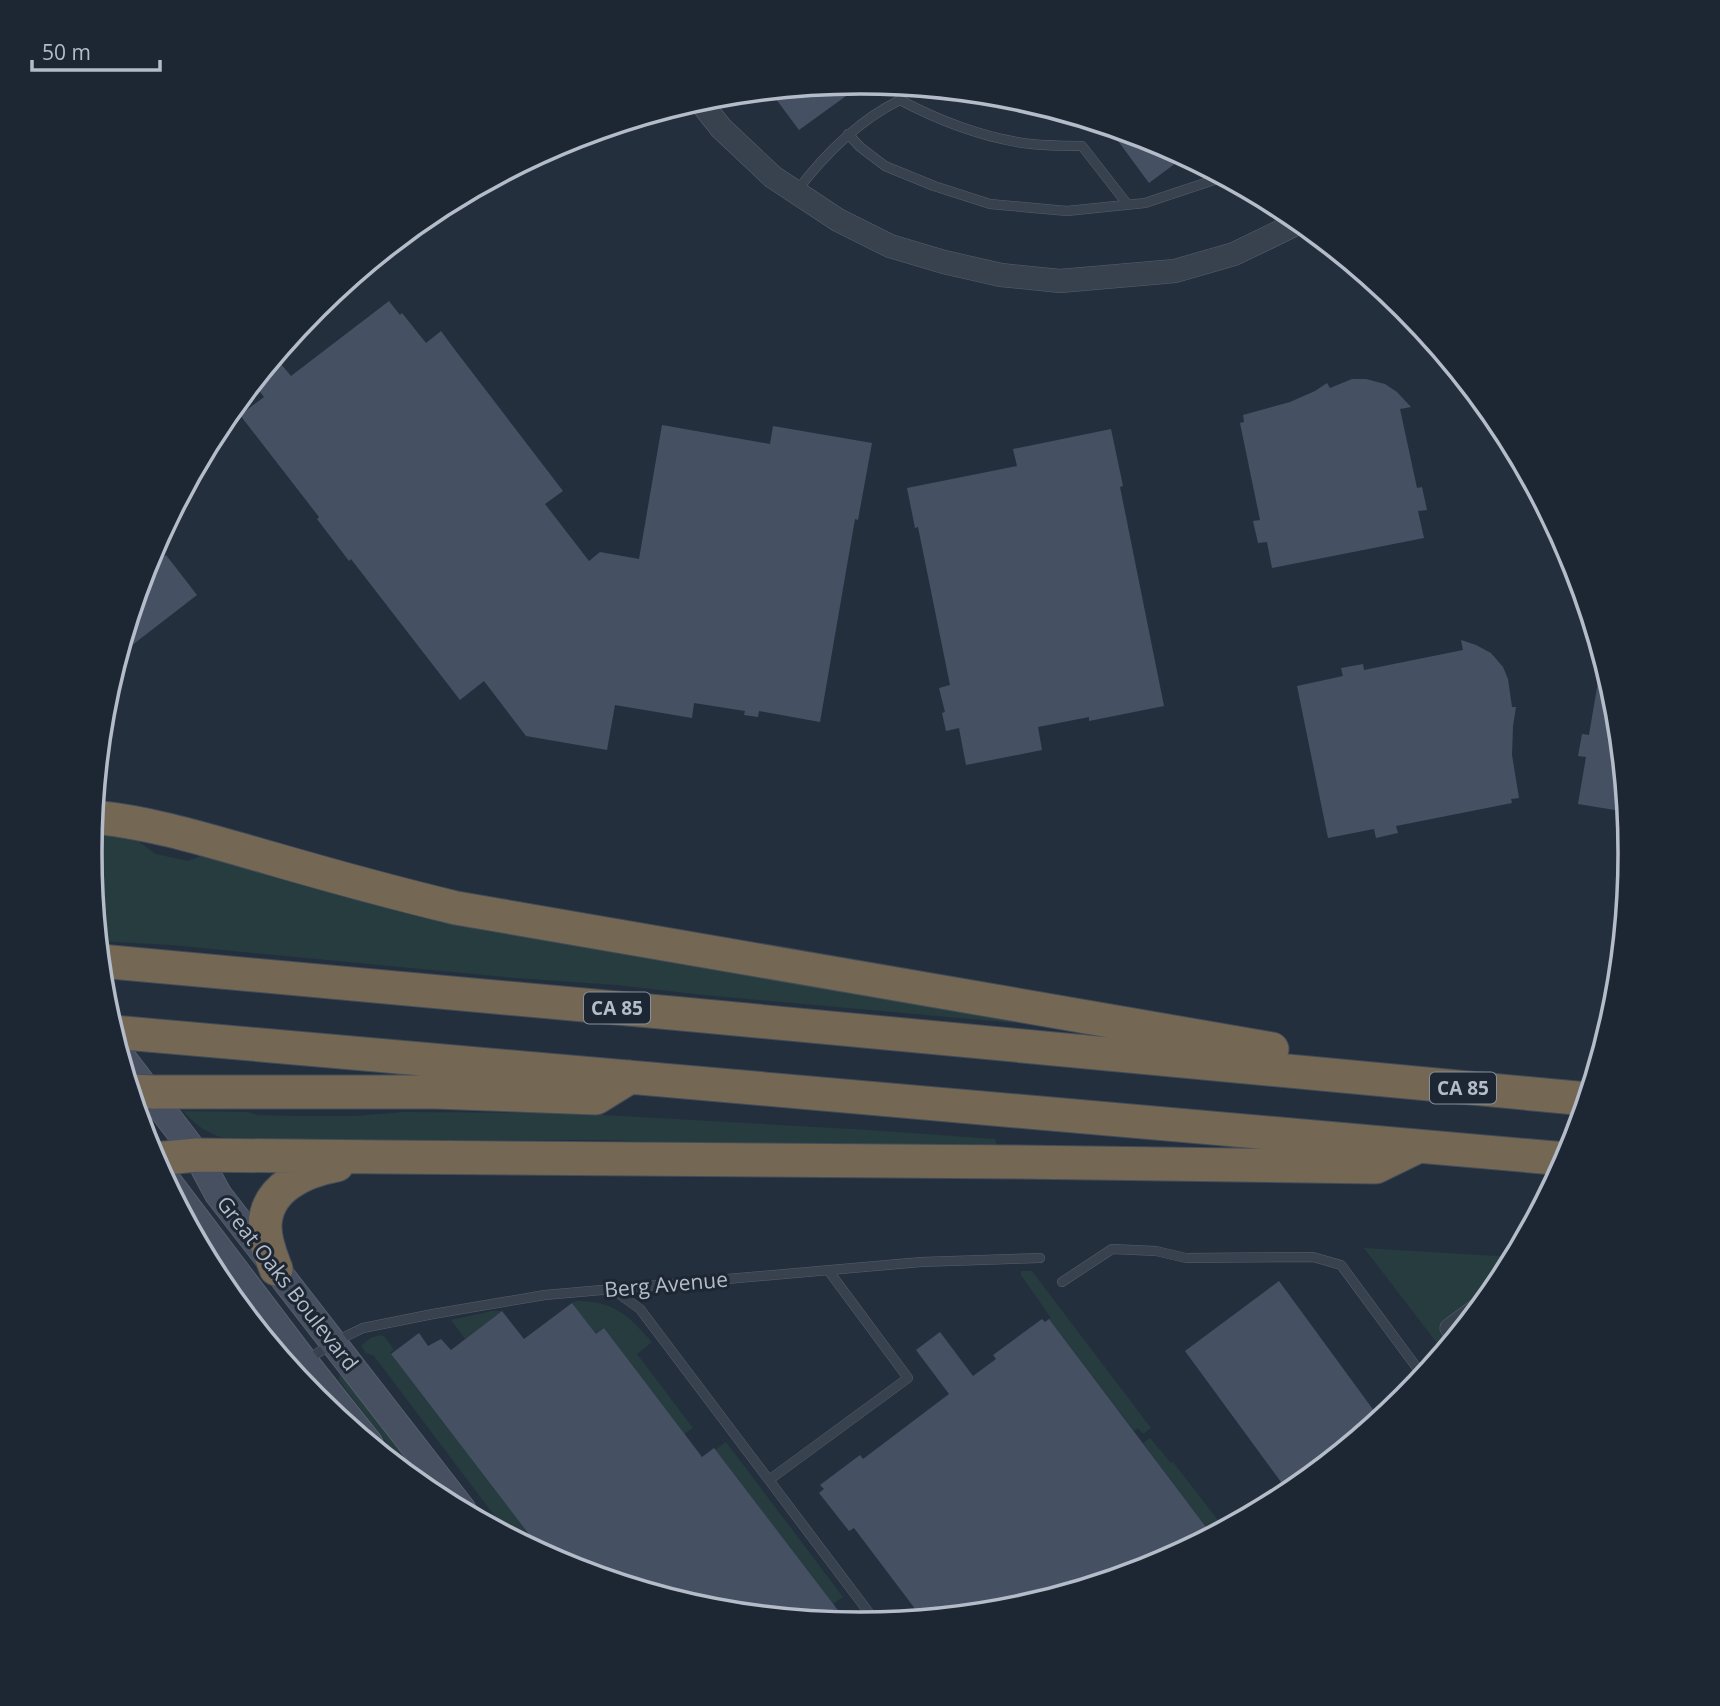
<svg xmlns="http://www.w3.org/2000/svg" width="1720" height="1706" font-family="'Open Sans',sans-serif">
<style>
.green{fill:#263c3f}
.building{fill:#455162}
.lines{fill:none;stroke-linecap:round;stroke-linejoin:round}
.service-casing{stroke:#565f6c;stroke-width:10}
.minor-casing{stroke:#565f6c;stroke-width:19}
.tertiary-casing{stroke:#565f6c;stroke-width:24}
.secondary-casing{stroke:#565f6c;stroke-width:28}
.motorway-casing{stroke:#434c59;stroke-width:35}
.service{stroke:#38414e;stroke-width:9}
.minor{stroke:#38414e;stroke-width:18}
.tertiary{stroke:#38414e;stroke-width:23}
.secondary{stroke:#465061;stroke-width:26}
.motorway{stroke:#746855;stroke-width:33}
.motorway-bridge-casing{stroke:#434c59;stroke-width:35;stroke-linecap:butt}
.motorway-bridge{stroke:#746855;stroke-width:33}
.labels{text-anchor:middle;dominant-baseline:central;stroke-width:6;stroke-linejoin:round;paint-order:stroke}
.shield{fill:#1d2633;stroke:#878f9c;stroke-width:2}
.shield-label{font-size:19px;font-weight:bold;fill:#b4bcc9}
.street-label{font-size:21px;fill:#b4bcc9;stroke:#1d2633}
.rim{fill:none;stroke:#b4bcc9;stroke-width:3.5}
</style>
<rect width="100%" height="100%" fill="#242f3e"/>
<!-- green -->
<path class="green" d="M 91,834 L 126,838 L 139,842 L 156,854 L 188,861 L 201,856 L 371,903 L 1016,1010 L 1015,1023 L 703,995 L 617,985 L 515,978 L 171,945 L 98,941 L 89,853 Z
M 183,1111 L 248,1112 L 257,1115 L 300,1116 L 353,1116 L 403,1112 L 568,1113 L 869,1130 L 995,1139 L 998,1148 L 727,1144 L 607,1140 L 233,1140 C 211,1136 197,1127 183,1111 Z
M 1364,1248 L 1514,1257 L 1501,1282 L 1443,1351 Z
M 1021,1271 L 1032,1271 L 1151,1428 L 1143,1434 L 1138,1428 L 1134,1431 L 1049,1319 L 1051,1318 L 1021,1275 Z
M 576,1301 C 613,1300 629,1316 652,1342 L 637,1354 L 693,1428 L 684,1434 L 604,1328 L 596,1334 L 572,1303 Z
M 492,1311 L 502,1311 L 465,1339 L 451,1320 Z
M 381,1335 L 385,1337 L 394,1350 L 390,1353 L 543,1553 L 509,1535 L 374,1356 L 366,1353 L 361,1346 L 370,1338 Z
M 340,1375 L 344,1375 L 438,1497 L 415,1480 L 339,1380 Z
M 1150,1438 L 1171,1463 L 1173,1462 L 1224,1528 L 1212,1535 L 1143,1443 Z
M 726,1442 L 843,1597 L 833,1604 L 715,1450 Z"/>
<!-- building -->
<path class="building" d="M 864,83 L 799,130 L 770,91 L 860,82 Z
M 1107,126 L 1155,141 L 1184,157 L 1149,183 Z
M 389,301 L 400,315 L 402,313 L 426,343 L 441,331 L 452,346 L 563,491 L 545,504 L 589,561 L 600,552 L 639,559 L 662,425 L 770,444 L 773,426 L 872,443 L 858,520 L 855,519 L 820,722 L 759,711 L 758,717 L 744,715 L 745,711 L 694,703 L 692,718 L 615,705 L 607,750 L 526,736 L 484,681 L 460,700 L 351,559 L 349,561 L 317,519 L 319,517 L 240,415 L 264,397 L 254,384 L 281,364 L 291,376 Z
M 1352,379 L 1366,379 L 1385,384 L 1397,392 L 1411,407 L 1400,409 L 1417,488 L 1422,487 L 1427,510 L 1418,511 L 1424,538 L 1272,568 L 1267,542 L 1258,543 L 1253,521 L 1260,520 L 1240,423 L 1244,422 L 1243,415 L 1290,402 L 1315,391 L 1327,383 L 1330,388 Z
M 1111,429 L 1123,486 L 1120,487 L 1164,706 L 1089,721 L 1089,717 L 1038,727 L 1042,750 L 966,765 L 959,728 L 946,731 L 942,713 L 945,712 L 939,688 L 950,685 L 918,527 L 915,528 L 907,488 L 1017,466 L 1013,449 Z
M 153,548 L 161,558 L 166,555 L 197,595 L 118,656 L 148,558 Z
M 1461,640 L 1476,645 L 1491,653 L 1503,667 L 1508,679 L 1512,707 L 1516,707 L 1513,726 L 1512,755 L 1519,798 L 1511,799 L 1512,803 L 1396,826 L 1398,833 L 1376,838 L 1374,829 L 1328,838 L 1297,686 L 1343,676 L 1341,668 L 1363,664 L 1364,670 L 1463,650 Z
M 1602,658 L 1616,703 L 1627,812 L 1578,804 L 1586,757 L 1578,756 L 1582,734 L 1589,735 Z
M 1279,1281 L 1380,1419 L 1289,1493 L 1185,1351 Z
M 572,1303 L 596,1334 L 604,1328 L 702,1457 L 714,1448 L 847,1622 L 709,1609 L 565,1565 L 544,1554 L 391,1354 L 419,1333 L 428,1346 L 441,1339 L 451,1350 L 502,1311 L 524,1339 Z
M 1042,1319 L 1045,1322 L 1049,1319 L 1212,1535 L 1155,1565 L 1010,1609 L 922,1618 L 854,1528 L 849,1531 L 819,1493 L 824,1489 L 820,1485 L 860,1455 L 863,1459 L 949,1394 L 916,1350 L 940,1332 L 973,1376 L 996,1359 L 993,1355 Z"/>
<g class="lines">
<!-- service casing -->
<g class="service-casing">
<path id="service" d="M 848,134 L 860,147 L 885,166 L 934,186 L 990,204 L 1067,211 L 1145,203 L 1223,177
M 796,192 C 824,155 857,121 900,100 C 936,119 977,135 1017,142 C 1038,146 1060,146 1082,146 L 1128,205
M 1062,1282 L 1112,1249 L 1156,1251 L 1186,1258 L 1313,1257 L 1341,1265 L 1423,1376
M 611,1288 L 640,1309 L 876,1622
M 306,1361 L 334,1342 L 363,1328 L 433,1314 L 545,1295 L 921,1262 L 1040,1258
M 769,1480 L 908,1378 L 828,1270"/>
</g>
<!-- minor casing -->
<g class="minor-casing">
<path id="minor" d="M 1455,1337 L 1449,1328 L 1484,1302"/>
</g>
<!-- tertiary casing -->
<g class="tertiary-casing">
<path id="tertiary" d="M 699,100 L 721,128 L 773,177 L 838,220 L 890,246 L 944,262 L 1001,275 L 1060,281 L 1175,271 L 1234,254 L 1300,222"/>
</g>
<!-- secondary casing -->
<g class="secondary-casing">
<path id="secondary" d="M 119,1053 L 197,1155 L 218,1194 L 463,1510
M 161,1172 L 305,1362 L 370,1444"/>
</g>
<!-- motorway casing -->
<g class="motorway-casing">
<path id="motorway" d="M 93,817 C 155,823 210,841 270,858 C 332,876 394,893 456,908 L 1272,1049
M 100,961 C 596,1004 1091,1054 1587,1099
M 113,1032 L 1566,1159
M 152,1092 L 435,1092 L 596,1098 L 630,1077
M 154,1159 L 197,1155 L 384,1157 L 1019,1162 L 1376,1167 L 1417,1147
M 276,1269 C 271,1256 265,1242 265,1227 C 265,1188 304,1171 337,1165"/>
</g>
<!-- service -->
<use href="#service" class="service"/>
<!-- minor -->
<use href="#minor" class="minor"/>
<!-- tertiary -->
<use href="#tertiary" class="tertiary"/>
<!-- secondary -->
<use href="#secondary" class="secondary"/>
<!-- motorway -->
<use href="#motorway" class="motorway"/>
<!-- motorway-bridge casing -->
<g class="motorway-bridge-casing">
<path id="motorway-bridge" d="M 131,1091 L 152,1092"/>
</g>
<!-- motorway-bridge -->
<use href="#motorway-bridge" class="motorway-bridge"/>
</g>
<g class="labels">
<!-- shield labels -->
<g class="shield">
<rect x="584" y="992.5" width="66" height="31" rx="5"/>
<rect x="1430" y="1072.5" width="66" height="31" rx="5"/>
</g>
<g class="shield-label">
<text x="617" y="1008">CA 85</text>
<text x="1463" y="1088">CA 85</text>
</g>
<!-- street labels -->
<g class="street-label">
<text transform="translate(288 1283) rotate(52)">Great Oaks Boulevard</text>
<text transform="translate(666 1284) rotate(-5)">Berg Avenue</text>
</g>
</g>
<!-- crop -->
<path d="M0 0H1720V1706H0ZM860 94H860A758 758 0 0 1 1618 852V854A758 758 0 0 1 860 1612H860A758 758 0 0 1 102 854V852A758 758 0 0 1 860 94Z" fill="#1d2633" fill-rule="evenodd"/>
<path class="rim" d="M860 94H860A758 758 0 0 1 1618 852V854A758 758 0 0 1 860 1612H860A758 758 0 0 1 102 854V852A758 758 0 0 1 860 94Z"/>
<!-- scale -->
<path d="M32 60v10h128v-10" fill="none" stroke="#b4bcc9" stroke-width="3.5"/>
<text x="42" y="60" font-size="21" fill="#b4bcc9" stroke="#1d2633" stroke-width="5" paint-order="stroke">50 m</text>
</svg>
